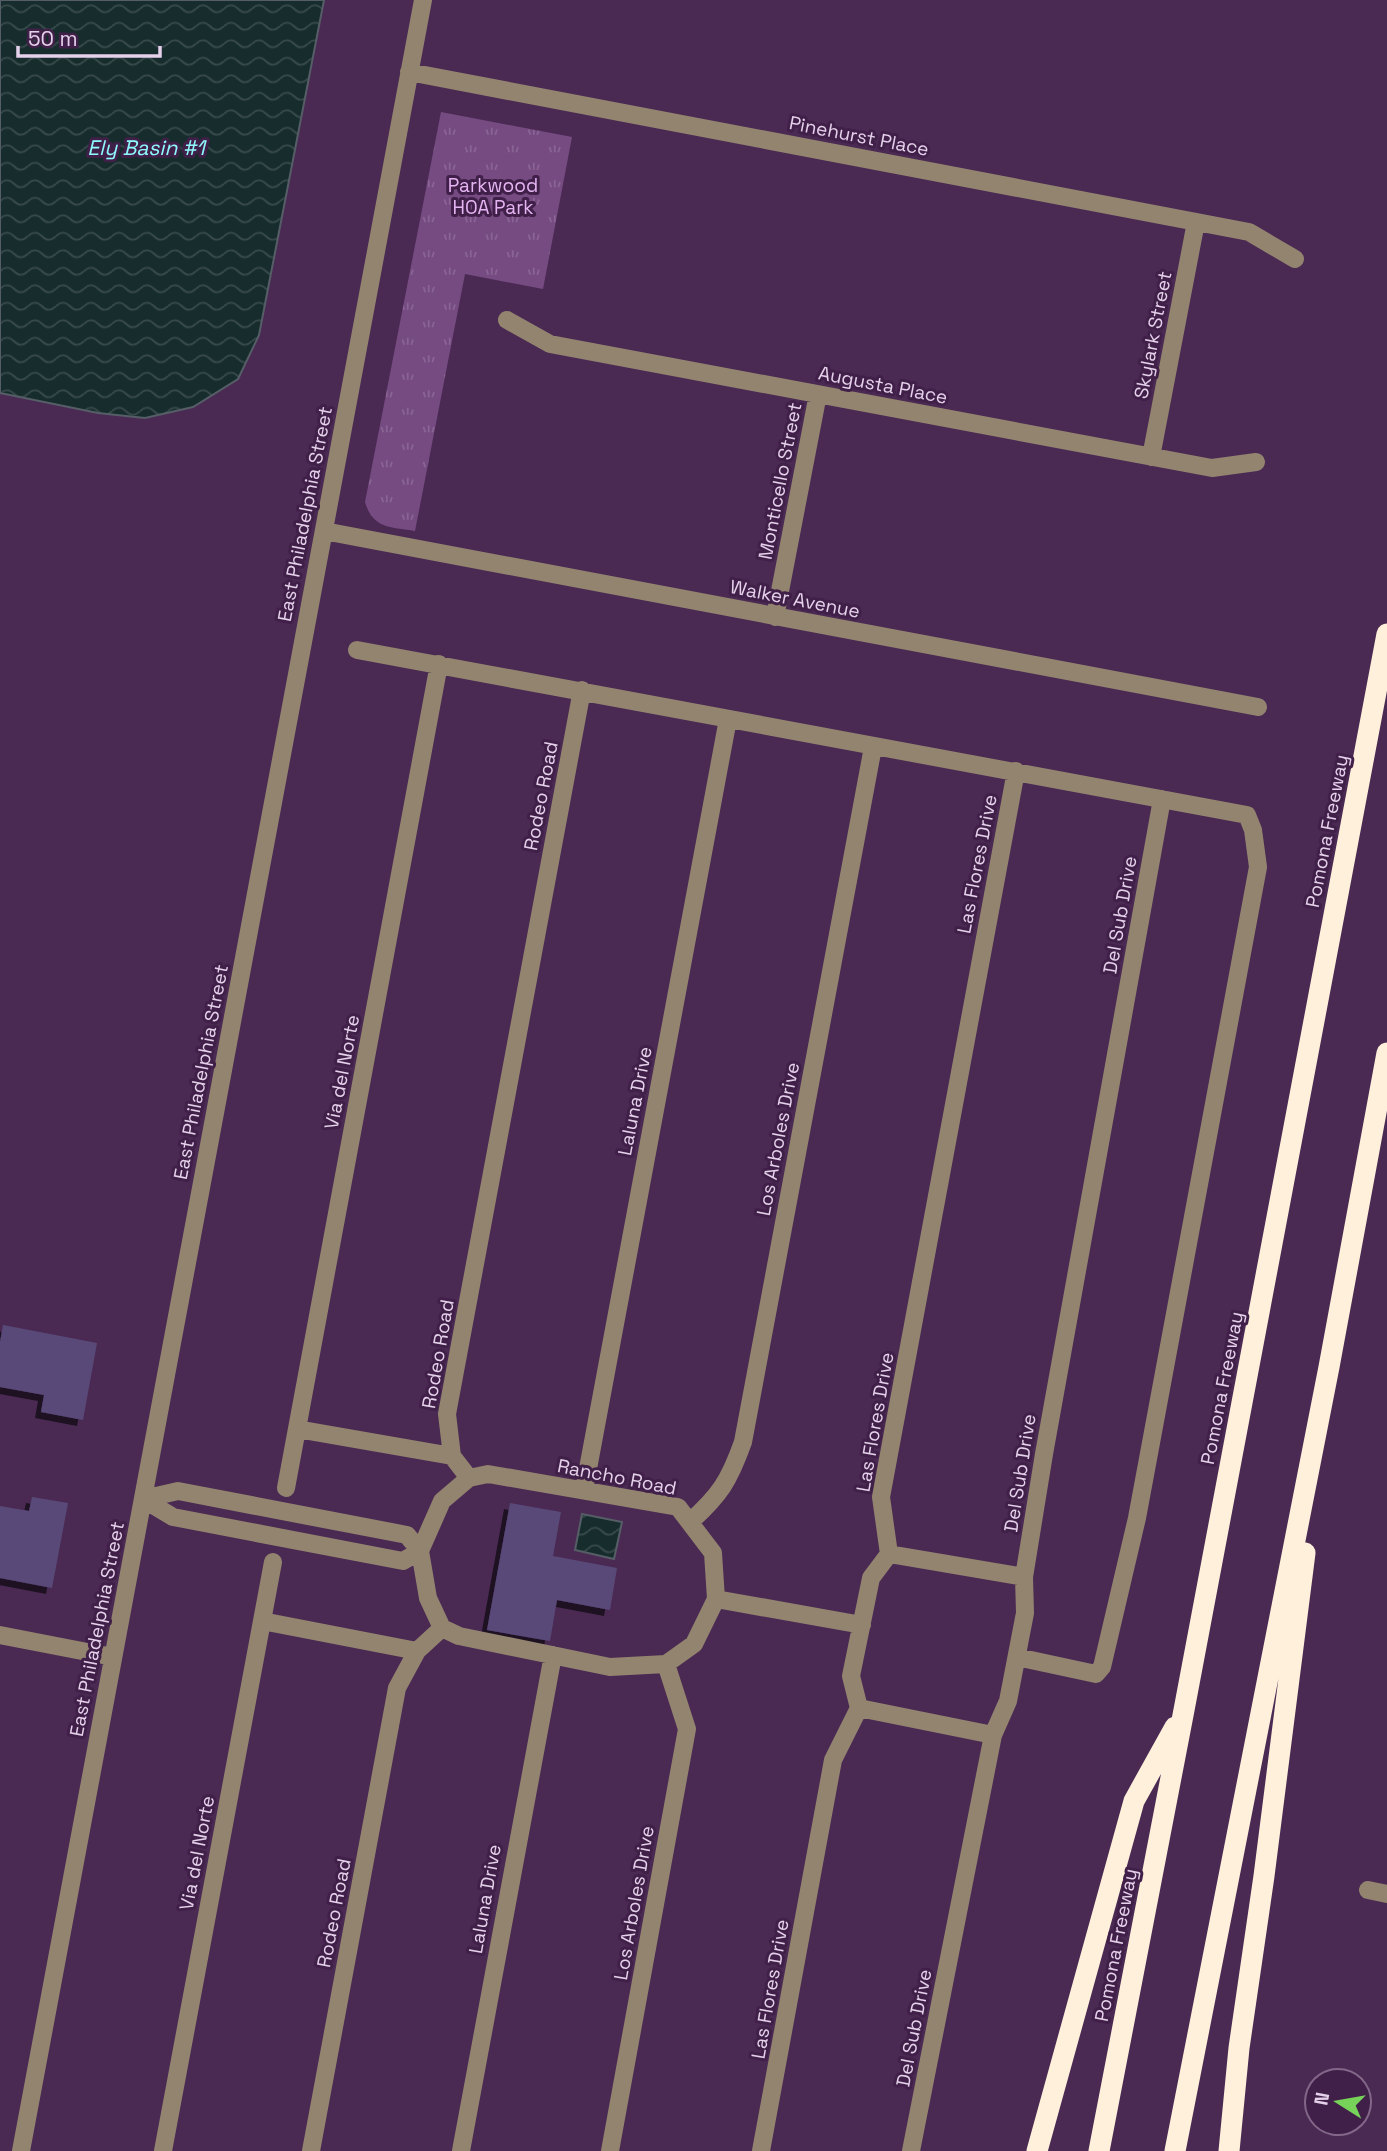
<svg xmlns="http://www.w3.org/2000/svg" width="1387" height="2151" font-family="'Space Grotesk',sans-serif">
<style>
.park{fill:url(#park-tufts)}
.water{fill:url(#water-waves);stroke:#555e66;stroke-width:2}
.building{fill:#594979;filter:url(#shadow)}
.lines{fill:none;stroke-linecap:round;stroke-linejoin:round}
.minor{stroke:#93846f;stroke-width:18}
.highway{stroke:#fef0da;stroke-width:21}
.labels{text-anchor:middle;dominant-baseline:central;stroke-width:6;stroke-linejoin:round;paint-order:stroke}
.street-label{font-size:19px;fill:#e5d1eb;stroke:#402048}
.park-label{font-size:19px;fill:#e5b5f3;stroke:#402048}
.water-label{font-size:21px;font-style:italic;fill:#8ef9fd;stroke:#402048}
</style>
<defs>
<pattern id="park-tufts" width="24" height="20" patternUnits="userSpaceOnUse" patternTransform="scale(1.75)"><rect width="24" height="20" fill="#764b82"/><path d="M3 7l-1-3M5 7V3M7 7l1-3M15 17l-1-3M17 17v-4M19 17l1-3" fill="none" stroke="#896494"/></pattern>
<pattern id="water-waves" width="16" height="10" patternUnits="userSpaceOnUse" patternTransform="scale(1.75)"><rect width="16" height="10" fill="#172d2d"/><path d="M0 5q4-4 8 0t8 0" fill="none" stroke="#394a4c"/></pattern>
<filter id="shadow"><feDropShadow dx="-6" dy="6" stdDeviation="0" flood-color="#0009"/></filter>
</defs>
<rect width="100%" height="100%" fill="#4a2a53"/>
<!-- park -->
<path class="park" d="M 441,112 L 572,137 L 543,289 L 465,274 L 415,531 C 391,527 373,529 365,502 Z"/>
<!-- water -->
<path class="water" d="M 0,0 L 324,0 L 259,335 L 238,379 L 193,407 L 145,418 L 98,413 L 0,393 Z
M 582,1514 L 622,1522 L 614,1559 L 575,1550 Z"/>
<!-- building -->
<path class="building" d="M 3,1325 L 97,1343 L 83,1420 L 41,1412 L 44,1395 L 0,1387 L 0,1342 Z
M 32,1497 L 68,1503 L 52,1588 L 0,1578 L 0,1506 L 29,1511 Z
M 510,1503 L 561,1512 L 553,1556 L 617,1568 L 610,1610 L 557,1600 L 550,1641 L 487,1630 Z"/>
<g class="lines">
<!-- minor -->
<path class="minor" d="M 409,72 L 1249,232 L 1295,259
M 507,320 L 550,344 L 1212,468 L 1256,462
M 1151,457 L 1196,222
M 324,531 L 1258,707
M 775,617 L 818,394
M 357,650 L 1247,815 L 1253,830 L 1258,867 L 1137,1518 L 1102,1667 L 1096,1674 L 1017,1657
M 297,1429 L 452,1456
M 488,1474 L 678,1507 L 713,1553 L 716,1599 L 694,1644 L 666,1664 L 610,1667 L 459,1636 L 442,1628 L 428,1598 L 420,1551 L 442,1501 L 469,1478 Z
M 469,1478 L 452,1456 L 447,1414 L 582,690
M 286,1488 L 439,664
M 584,1490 L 728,719
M 178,1491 L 407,1535 L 420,1551 L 403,1561 L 173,1517 L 143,1499 Z
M 690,1522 C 720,1495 729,1481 743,1442 L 873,747
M 889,1554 L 1024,1577
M 716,1599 L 862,1625
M 262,1621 L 417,1651
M 0,1635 L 113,1657
M 859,1708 L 993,1735
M 1368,1890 L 1387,1894
M 21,2151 L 423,0
M 163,2151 L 273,1562
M 311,2151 L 397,1688 L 417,1651 L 442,1628
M 461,2151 L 553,1655
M 610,2151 L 687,1729 L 666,1664
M 761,2151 L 833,1760 L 859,1708 L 851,1676 L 871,1578 L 889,1554 L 881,1497 L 1016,771
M 911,2151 L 993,1735 L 1008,1701 L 1025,1613 L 1024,1577 L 1044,1454 L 1162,799"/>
<!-- highway -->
<path class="highway" d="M 1037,2151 L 1134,1801 L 1175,1727
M 1099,2151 L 1184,1710 L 1387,634
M 1175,2151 L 1329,1367 L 1387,1053
M 1229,2151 L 1239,2048 L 1264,1876 L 1305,1553"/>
</g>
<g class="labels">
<!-- street labels -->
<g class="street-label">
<text transform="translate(859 136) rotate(11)">Pinehurst Place</text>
<text transform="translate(1153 335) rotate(-79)">Skylark Street</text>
<text transform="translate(883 385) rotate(11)">Augusta Place</text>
<text transform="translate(780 481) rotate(-79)">Monticello Street</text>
<text transform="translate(305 514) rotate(-79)">East Philadelphia Street</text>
<text transform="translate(795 599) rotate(11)">Walker Avenue</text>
<text transform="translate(541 796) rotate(-79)">Rodeo Road</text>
<text transform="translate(1327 831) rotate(-79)">Pomona Freeway</text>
<text transform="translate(977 864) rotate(-79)">Las Flores Drive</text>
<text transform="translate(1120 915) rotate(-80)">Del Sub Drive</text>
<text transform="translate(201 1072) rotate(-79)">East Philadelphia Street</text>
<text transform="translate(342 1072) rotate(-79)">Via del Norte</text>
<text transform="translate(635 1101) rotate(-79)">Laluna Drive</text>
<text transform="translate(778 1139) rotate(-79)">Los Arboles Drive</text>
<text transform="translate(438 1354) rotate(-80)">Rodeo Road</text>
<text transform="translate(1222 1388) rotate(-79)">Pomona Freeway</text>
<text transform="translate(875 1422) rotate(-80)">Las Flores Drive</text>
<text transform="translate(1020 1473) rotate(-81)">Del Sub Drive</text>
<text transform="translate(617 1477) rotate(11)">Rancho Road</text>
<text transform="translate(97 1629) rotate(-79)">East Philadelphia Street</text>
<text transform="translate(197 1853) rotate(-79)">Via del Norte</text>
<text transform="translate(485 1899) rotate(-80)">Laluna Drive</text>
<text transform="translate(634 1903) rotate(-80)">Los Arboles Drive</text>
<text transform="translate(334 1913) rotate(-79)">Rodeo Road</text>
<text transform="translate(1116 1945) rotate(-79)">Pomona Freeway</text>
<text transform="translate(770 1989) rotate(-80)">Las Flores Drive</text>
<text transform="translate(914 2028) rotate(-79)">Del Sub Drive</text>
</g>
<!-- park labels -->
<g class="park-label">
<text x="493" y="185">Parkwood<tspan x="493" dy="22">HOA Park</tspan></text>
</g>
<!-- water labels -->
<g class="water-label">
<text x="146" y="147">Ely Basin #1</text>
</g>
</g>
<!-- north arrow -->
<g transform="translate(1338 2102) rotate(281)"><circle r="33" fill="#402048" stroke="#826789" stroke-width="2"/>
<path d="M0-5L12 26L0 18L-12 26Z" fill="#77d259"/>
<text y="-10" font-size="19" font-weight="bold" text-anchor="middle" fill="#e5d1eb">N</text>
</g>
<!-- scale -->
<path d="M18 46v10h142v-10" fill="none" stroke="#e5d1eb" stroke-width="3.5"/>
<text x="28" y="46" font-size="21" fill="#e5d1eb" stroke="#402048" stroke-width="5" paint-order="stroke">50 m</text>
</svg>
